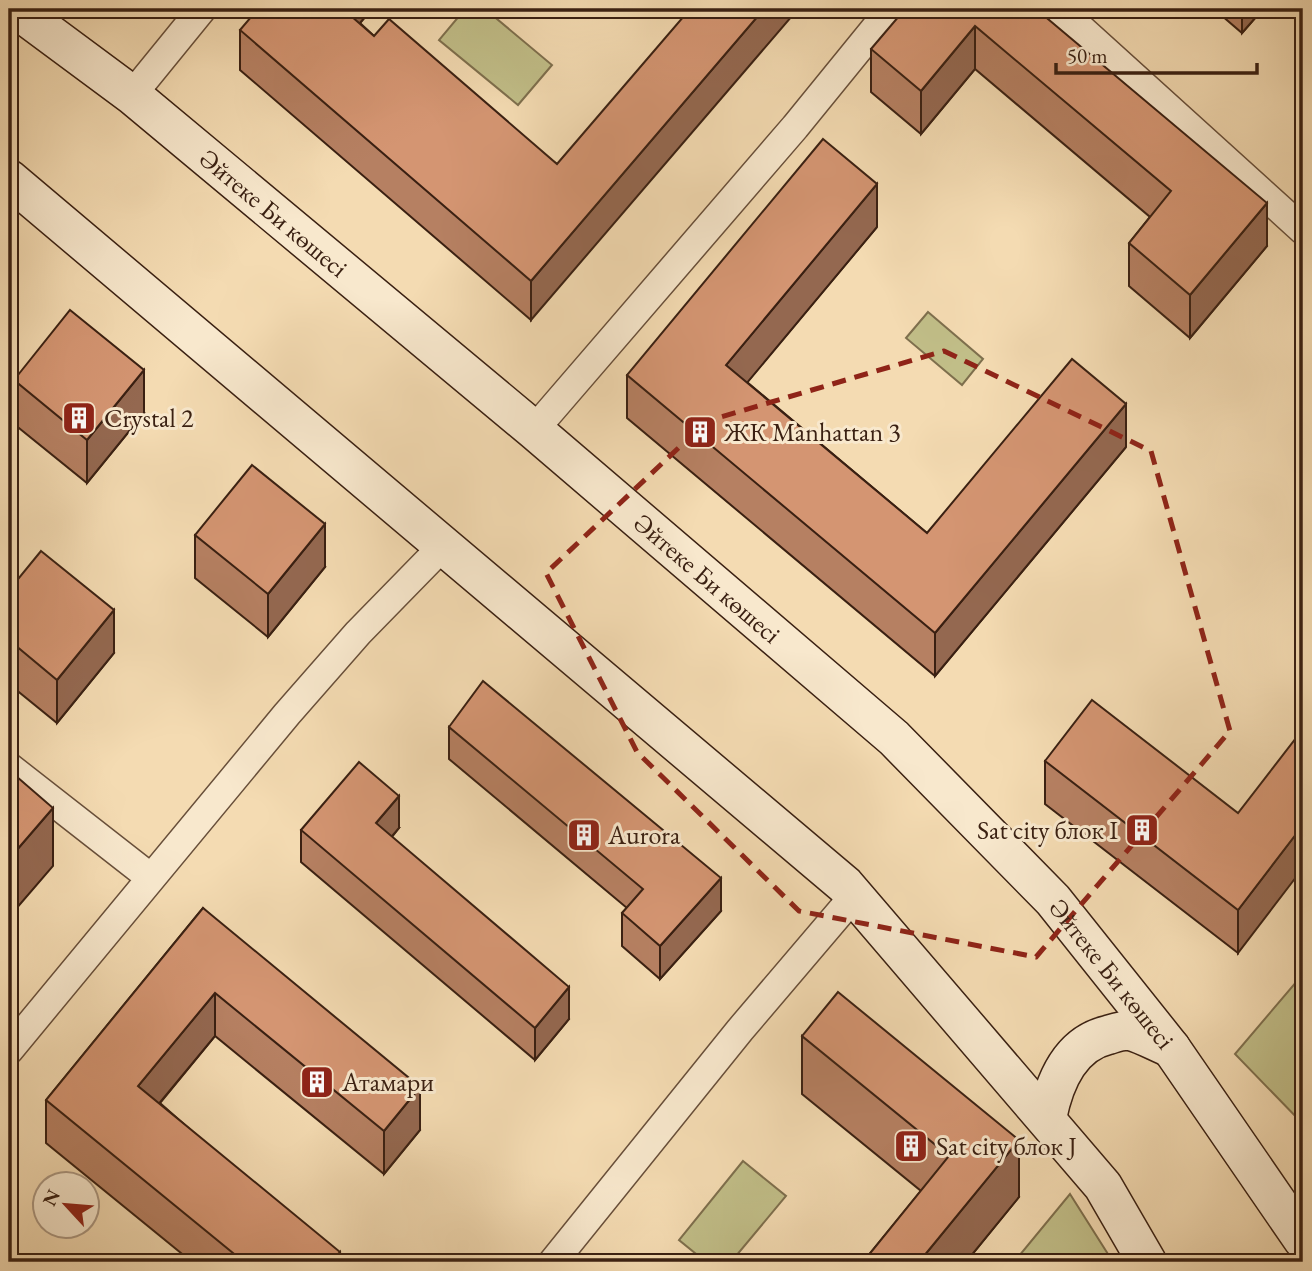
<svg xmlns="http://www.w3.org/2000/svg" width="1312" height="1271" font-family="'EB Garamond',serif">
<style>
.green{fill:#c1be88;stroke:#7e6f4d;stroke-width:2}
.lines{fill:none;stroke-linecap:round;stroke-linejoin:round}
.street-casing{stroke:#684f3a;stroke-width:31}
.secondary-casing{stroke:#3a2012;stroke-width:41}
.street{stroke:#f8e8cd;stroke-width:28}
.secondary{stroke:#f8e8cd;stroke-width:38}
.wall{fill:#b68062;stroke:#3a2012;stroke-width:2}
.shaded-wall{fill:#946850;stroke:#3a2012;stroke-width:2}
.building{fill:#d49572;stroke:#3a2012;stroke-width:2}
.marked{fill:none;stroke:#8f2418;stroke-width:5;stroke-dasharray:14 9;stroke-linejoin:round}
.labels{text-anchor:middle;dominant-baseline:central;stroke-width:6;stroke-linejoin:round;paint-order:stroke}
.street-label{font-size:26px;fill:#3a2012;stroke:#f8e8cd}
.poi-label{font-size:26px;fill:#3a2012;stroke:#f8e8cd;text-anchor:start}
</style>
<rect width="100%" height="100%" fill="#f4dbb2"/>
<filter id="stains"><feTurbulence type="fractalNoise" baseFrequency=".00286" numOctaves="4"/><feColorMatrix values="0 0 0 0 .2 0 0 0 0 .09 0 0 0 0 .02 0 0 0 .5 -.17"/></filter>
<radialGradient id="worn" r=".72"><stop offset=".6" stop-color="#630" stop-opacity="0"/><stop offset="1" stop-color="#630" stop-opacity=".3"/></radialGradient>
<!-- green -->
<path class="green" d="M 465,9 L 485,9 L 552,65 L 518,105 L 439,40 Z
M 928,312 L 983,359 L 962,385 L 906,338 Z
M 1303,974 L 1303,1124 L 1235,1054 Z
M 743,1161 L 786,1196 L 731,1262 L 706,1262 L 679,1240 Z
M 1070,1194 L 1113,1262 L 1014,1262 Z"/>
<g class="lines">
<!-- street casing -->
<g class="street-casing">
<path id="street" d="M 1059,9 L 1303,230
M 132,95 L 202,9
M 534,430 L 795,127 L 891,9
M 9,767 L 151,878
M 9,1050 L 287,714 L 358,633 L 443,546
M 553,1262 L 740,1030 L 854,896"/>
</g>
<!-- secondary casing -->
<g class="secondary-casing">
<g id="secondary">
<path id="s1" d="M 16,9 L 132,95 L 534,430 L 894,738 L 1053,900 L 1171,1048 L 1303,1240"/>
<path d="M 9,179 L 845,885 L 1103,1186 L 1147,1262"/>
<path d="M 1047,1118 C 1054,1083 1069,1044 1108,1035 C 1115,1033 1123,1030 1130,1031 C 1143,1034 1158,1043 1171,1048"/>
</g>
</g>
<!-- street -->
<use href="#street" class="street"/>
<!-- secondary -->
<use href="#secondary" class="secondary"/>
</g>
<!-- wall -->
<path class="wall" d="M 372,9 L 360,23 L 374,36 L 557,164 L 531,320 L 240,70 L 240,30 Z
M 1036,9 L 1267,246 L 1190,338 L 1129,286 L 1129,243 L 1150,217 L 975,69 L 921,134 L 871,92 L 871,49 Z
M 1214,9 L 1263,9 L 1242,33 Z
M 877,227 L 747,382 L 927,533 L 1126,447 L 935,676 L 627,418 L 627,375 Z
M 14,380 L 144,413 L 87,483 L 14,424 Z
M 195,535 L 325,567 L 268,637 L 195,578 Z
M 9,590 L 114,653 L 57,723 L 9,684 Z
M 449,727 L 721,911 L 660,979 L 622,946 L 622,913 L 627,908 L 449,759 Z
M 1045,761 L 1238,813 L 1238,953 L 1045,804 Z
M 399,828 L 392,837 L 569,1019 L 535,1060 L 301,862 L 301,830 Z
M 203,908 L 420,1130 L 384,1174 L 215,1036 L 160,1103 L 340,1262 L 192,1262 L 46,1143 L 46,1100 Z
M 802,1036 L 1019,1197 L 966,1262 L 863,1262 L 921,1191 L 802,1094 Z"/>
<!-- shaded-wall -->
<path class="shaded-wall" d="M 340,9 L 372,9 L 340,46 Z
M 764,9 L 798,9 L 531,320 L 531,281 Z
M 1242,9 L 1263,9 L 1242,33 Z
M 975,26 L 975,69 L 921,134 L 921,91 Z
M 877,184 L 877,227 L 726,408 L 726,365 Z
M 1267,203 L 1267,246 L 1190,338 L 1190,295 Z
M 144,370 L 144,413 L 87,483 L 87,440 Z
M 1126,404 L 1126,447 L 935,676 L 935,633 Z
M 325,524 L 325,567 L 268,637 L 268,594 Z
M 114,610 L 114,653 L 57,723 L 57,680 Z
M 399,796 L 399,828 L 376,855 L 376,823 Z
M 53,808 L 53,866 L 9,917 L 9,859 Z
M 1303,825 L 1303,868 L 1238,953 L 1238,910 Z
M 721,878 L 721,911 L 660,979 L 660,946 Z
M 569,987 L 569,1019 L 535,1060 L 535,1028 Z
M 215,993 L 215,1036 L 138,1129 L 138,1086 Z
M 420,1087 L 420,1130 L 384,1174 L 384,1131 Z
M 1019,1140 L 1019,1197 L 966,1262 L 919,1262 Z
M 340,1252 L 340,1262 L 331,1262 Z"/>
<!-- building -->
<path class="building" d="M 258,9 L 343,9 L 374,36 L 389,19 L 557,164 L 690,9 L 764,9 L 531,281 L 240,30 Z
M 905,9 L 1036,9 L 1267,203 L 1190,295 L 1129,243 L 1171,191 L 975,26 L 921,91 L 871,49 Z
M 823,139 L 877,184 L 726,365 L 927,533 L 1072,359 L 1126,404 L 935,633 L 627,375 Z
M 70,310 L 144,370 L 87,440 L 14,380 Z
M 252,465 L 325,524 L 268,594 L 195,535 Z
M 41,551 L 114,610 L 57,680 L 9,640 L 9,590 Z
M 483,681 L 721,878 L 660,946 L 622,913 L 643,889 L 449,727 Z
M 1092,700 L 1238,813 L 1303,729 L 1303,825 L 1238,910 L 1045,761 Z
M 359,762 L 399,796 L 376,823 L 569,987 L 535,1028 L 301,830 Z
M 9,770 L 53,808 L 9,859 Z
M 203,908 L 420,1087 L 384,1131 L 215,993 L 138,1086 L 340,1252 L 331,1262 L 244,1262 L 46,1100 Z
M 838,992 L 1019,1140 L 919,1262 L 863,1262 L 949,1156 L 802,1036 Z"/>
<!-- marked area -->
<path class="marked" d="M 944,351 L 1151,451 L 1230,731 L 1036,957 L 799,911 L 637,752 L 546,573 L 707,421 Z"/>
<!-- icons -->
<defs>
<g id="building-square" transform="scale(1.75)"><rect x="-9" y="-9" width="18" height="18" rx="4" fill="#8f2418" stroke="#f8e8cd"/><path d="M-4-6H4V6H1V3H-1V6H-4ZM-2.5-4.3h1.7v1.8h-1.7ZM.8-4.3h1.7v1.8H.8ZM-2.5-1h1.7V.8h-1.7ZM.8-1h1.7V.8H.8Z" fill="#fff"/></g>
</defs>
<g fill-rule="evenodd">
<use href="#building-square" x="79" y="418"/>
<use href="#building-square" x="700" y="432"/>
<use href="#building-square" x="1142" y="830"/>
<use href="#building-square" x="584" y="835"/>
<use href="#building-square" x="317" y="1082"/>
<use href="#building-square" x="911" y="1146"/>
</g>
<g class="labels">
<!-- street labels -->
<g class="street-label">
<text stroke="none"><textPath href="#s1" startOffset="329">Әйтеке Би көшесі</textPath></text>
<text stroke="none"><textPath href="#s1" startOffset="896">Әйтеке Би көшесі</textPath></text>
<text stroke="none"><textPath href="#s1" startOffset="1463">Әйтеке Би көшесі</textPath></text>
</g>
<!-- poi labels -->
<g class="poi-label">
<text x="104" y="418">Crystal 2</text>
<text x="724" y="432">ЖК Manhattan 3</text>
<text x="1118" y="830" text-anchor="end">Sat city блок I</text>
<text x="608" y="835">Aurora</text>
<text x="342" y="1082">Атамари</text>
<text x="936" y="1146">Sat city блок J</text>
</g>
</g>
<!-- margin -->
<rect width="1312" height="1271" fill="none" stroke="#f4dbb2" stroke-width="35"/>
<rect x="10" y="10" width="1291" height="1250" fill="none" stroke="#3a2012" stroke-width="3.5"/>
<rect x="18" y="18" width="1277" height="1236" fill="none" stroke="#3a2012" stroke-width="2"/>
<!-- north arrow -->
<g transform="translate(66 1205) rotate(296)"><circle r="33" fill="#f8e8cd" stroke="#ac9882" stroke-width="2"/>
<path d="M0-5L12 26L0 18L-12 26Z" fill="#8f2418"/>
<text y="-10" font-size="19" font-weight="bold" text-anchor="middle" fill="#3a2012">N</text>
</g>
<!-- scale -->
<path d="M1056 63v10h201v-10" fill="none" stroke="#3a2012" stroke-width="3.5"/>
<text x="1067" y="63" font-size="21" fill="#3a2012" stroke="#f8e8cd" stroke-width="5" paint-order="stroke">50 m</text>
<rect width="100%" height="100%" filter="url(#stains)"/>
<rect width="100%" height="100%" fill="url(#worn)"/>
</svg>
